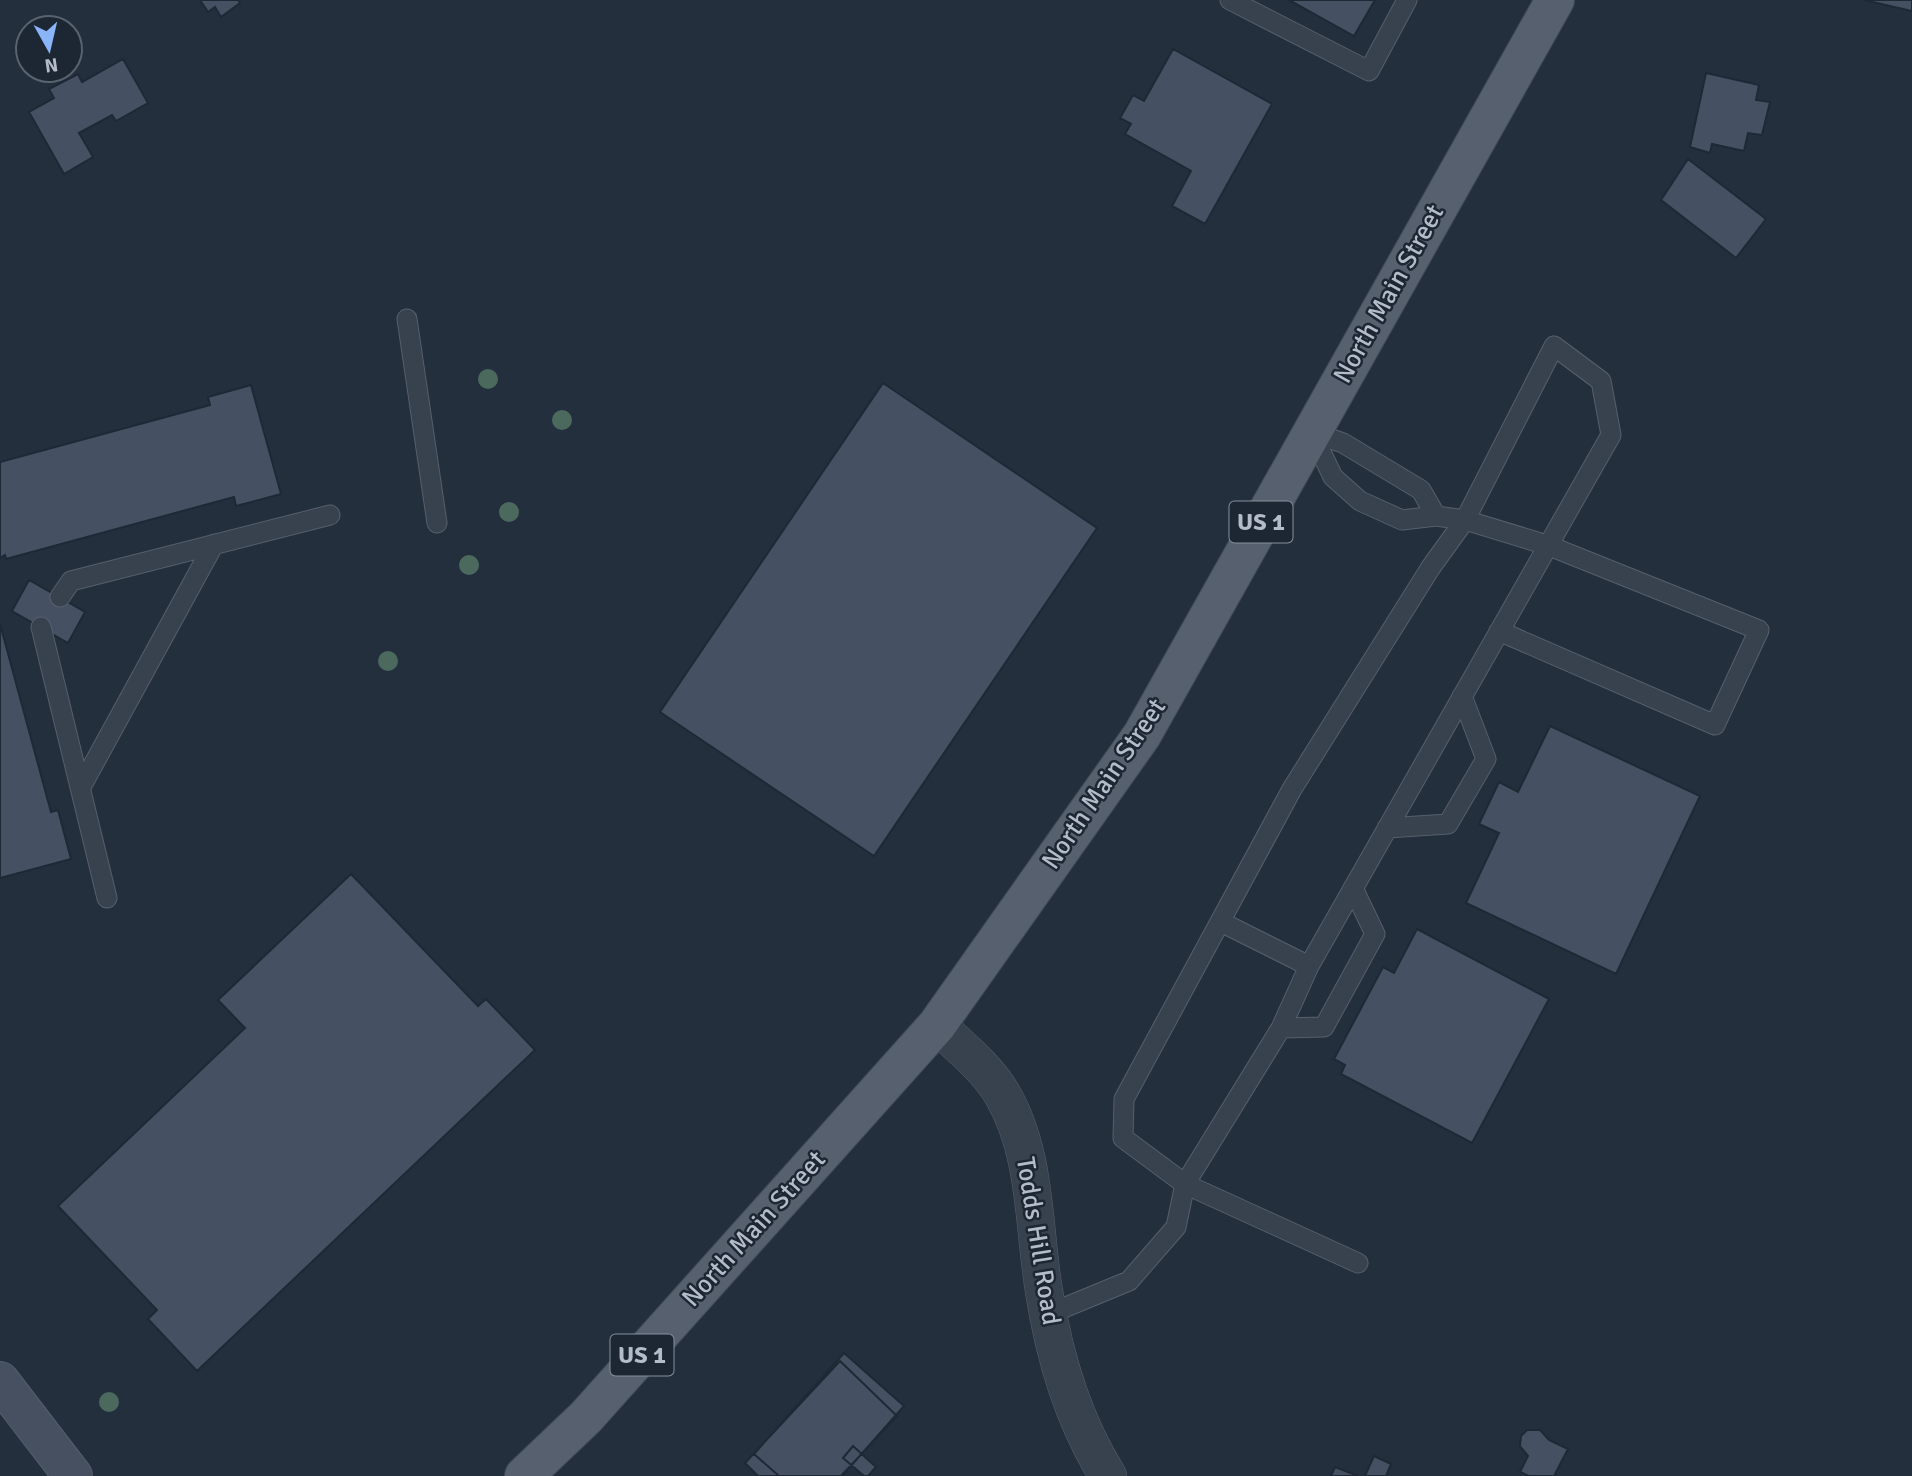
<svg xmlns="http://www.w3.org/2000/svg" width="1912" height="1476" font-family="Signika,sans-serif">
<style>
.building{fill:#455162;stroke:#1f2835;stroke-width:2}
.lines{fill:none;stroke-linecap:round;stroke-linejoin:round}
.lane-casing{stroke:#565f6c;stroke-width:21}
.street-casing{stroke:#565f6c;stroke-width:38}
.secondary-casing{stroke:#565f6c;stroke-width:40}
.primary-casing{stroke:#414a57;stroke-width:40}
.lane{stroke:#38414e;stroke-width:19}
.street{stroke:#38414e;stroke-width:37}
.secondary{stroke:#465061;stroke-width:38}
.primary{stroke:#56606e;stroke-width:38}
.tree{fill:#4b6a5d}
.labels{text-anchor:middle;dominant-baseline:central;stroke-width:5;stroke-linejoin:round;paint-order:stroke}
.shield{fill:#1d2633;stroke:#878f9c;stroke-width:2}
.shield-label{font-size:24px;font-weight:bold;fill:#b4bcc9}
.street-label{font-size:26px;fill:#b4bcc9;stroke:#1d2633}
</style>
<rect width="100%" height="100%" fill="#242f3e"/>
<!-- building -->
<path class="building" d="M 200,0 L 238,0 L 240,3 L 221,17 L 215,7 L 208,12 Z
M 1289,0 L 1375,0 L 1354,36 Z
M 1864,0 L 1912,0 L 1912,11 Z
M 1173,49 L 1272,104 L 1205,224 L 1172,206 L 1191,171 L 1125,134 L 1131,124 L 1120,118 L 1133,95 L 1144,101 Z
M 123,59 L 148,103 L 116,121 L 112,115 L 79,133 L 93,157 L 64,174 L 29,112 L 54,98 L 49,89 L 78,74 L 82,82 Z
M 1706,73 L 1759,85 L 1756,100 L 1770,102 L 1762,135 L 1748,133 L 1744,151 L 1712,144 L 1710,153 L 1690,147 Z
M 1688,159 L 1766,219 L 1736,258 L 1661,200 Z
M 883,383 L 1097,528 L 874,856 L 660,712 Z
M 251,385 L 281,494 L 236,506 L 234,497 L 6,559 L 5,555 L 0,558 L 0,462 L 210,405 L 208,397 Z
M 29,580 L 85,612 L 68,643 L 12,611 Z
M 0,624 L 51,812 L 58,810 L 71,859 L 0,878 Z
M 1550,726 L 1700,796 L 1616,974 L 1466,903 L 1499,833 L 1479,824 L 1499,782 L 1518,792 Z
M 351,874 L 478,1006 L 486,999 L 535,1050 L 197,1371 L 148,1319 L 157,1310 L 58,1206 L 245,1028 L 218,1000 Z
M 1417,929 L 1549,999 L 1472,1143 L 1341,1074 L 1345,1065 L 1334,1059 L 1383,967 L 1394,973 Z
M 844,1353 L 904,1406 L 842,1476 L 779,1476 L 754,1454 Z
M 840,1361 L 897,1416 L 841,1476 L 758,1476 L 745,1463 Z
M 1527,1430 L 1540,1430 L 1549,1440 L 1568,1449 L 1554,1476 L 1529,1476 L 1520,1472 L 1528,1456 L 1520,1446 L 1521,1436 Z
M 853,1446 L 876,1467 L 868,1476 L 864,1476 L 843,1458 Z
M 1374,1456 L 1391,1464 L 1386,1476 L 1365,1476 Z
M 1335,1467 L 1358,1476 L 1331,1476 Z"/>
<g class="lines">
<!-- lane casing -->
<g class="lane-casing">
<path id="lane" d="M 1230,0 L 1369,71 L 1407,0
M 407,319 L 437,523
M 1311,432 L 1343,443 L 1421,490 L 1436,516
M 60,597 L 71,581 L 330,515
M 41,627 L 107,898
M 81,787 L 214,544
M 1387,828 L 1448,824 L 1486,759 L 1462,696
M 1221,922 L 1309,966
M 1281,1028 L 1324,1027 L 1375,934 L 1353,888
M 1358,1263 L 1185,1184 L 1281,1028 L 1309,966 L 1611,435 L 1601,381 L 1554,346 L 1465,520 L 1547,545 L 1759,630 L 1715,725 L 1499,631
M 1049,1314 L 1129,1281 L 1176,1227 L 1185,1184 L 1123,1138 L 1124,1099 L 1292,789 L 1431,567 L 1465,520 L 1436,516 L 1402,520 L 1360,501 L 1333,477 L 1312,433"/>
</g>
<!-- street casing -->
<g class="street-casing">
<path id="street" d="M 937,1025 C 959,1046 987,1068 1002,1094 C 1037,1153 1033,1226 1044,1291 C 1054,1356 1073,1420 1108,1476"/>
</g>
<!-- secondary casing -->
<g class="secondary-casing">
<path id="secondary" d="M 0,1381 L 73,1476"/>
</g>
<!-- primary casing -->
<g class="primary-casing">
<path id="primary" d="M 524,1476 L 586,1417 L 937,1025 L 1142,735 L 1555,0"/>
</g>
<!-- lane -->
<use href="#lane" class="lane"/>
<!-- street -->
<use href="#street" class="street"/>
<!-- secondary -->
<use href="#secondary" class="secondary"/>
<!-- primary -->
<use href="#primary" class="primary"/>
</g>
<!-- trees -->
<g class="tree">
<circle cx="488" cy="379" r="10"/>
<circle cx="562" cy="420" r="10"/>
<circle cx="509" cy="512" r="10"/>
<circle cx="469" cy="565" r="10"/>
<circle cx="388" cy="661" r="10"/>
<circle cx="109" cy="1402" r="10"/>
</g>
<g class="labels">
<!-- shield labels -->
<g class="shield">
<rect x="1229.5" y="501.5" width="63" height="41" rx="5"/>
<rect x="610.5" y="1334.5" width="63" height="41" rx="5"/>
</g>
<g class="shield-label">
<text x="1261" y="522">US 1</text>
<text x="642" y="1355">US 1</text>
</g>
<!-- street labels -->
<g class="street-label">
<text transform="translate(1389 294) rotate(-61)">North Main Street</text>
<text transform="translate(1104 784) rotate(-56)">North Main Street</text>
<text transform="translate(754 1229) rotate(-48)">North Main Street</text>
<text transform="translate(1038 1241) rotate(81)">Todds Hill Road</text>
</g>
</g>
<!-- north arrow -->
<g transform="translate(49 49) rotate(172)"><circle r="33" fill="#1d2633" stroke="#59626f" stroke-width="2"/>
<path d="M0-5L12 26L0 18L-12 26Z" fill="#8ab4f8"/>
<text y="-10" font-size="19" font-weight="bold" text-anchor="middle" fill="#b4bcc9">N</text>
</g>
</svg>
